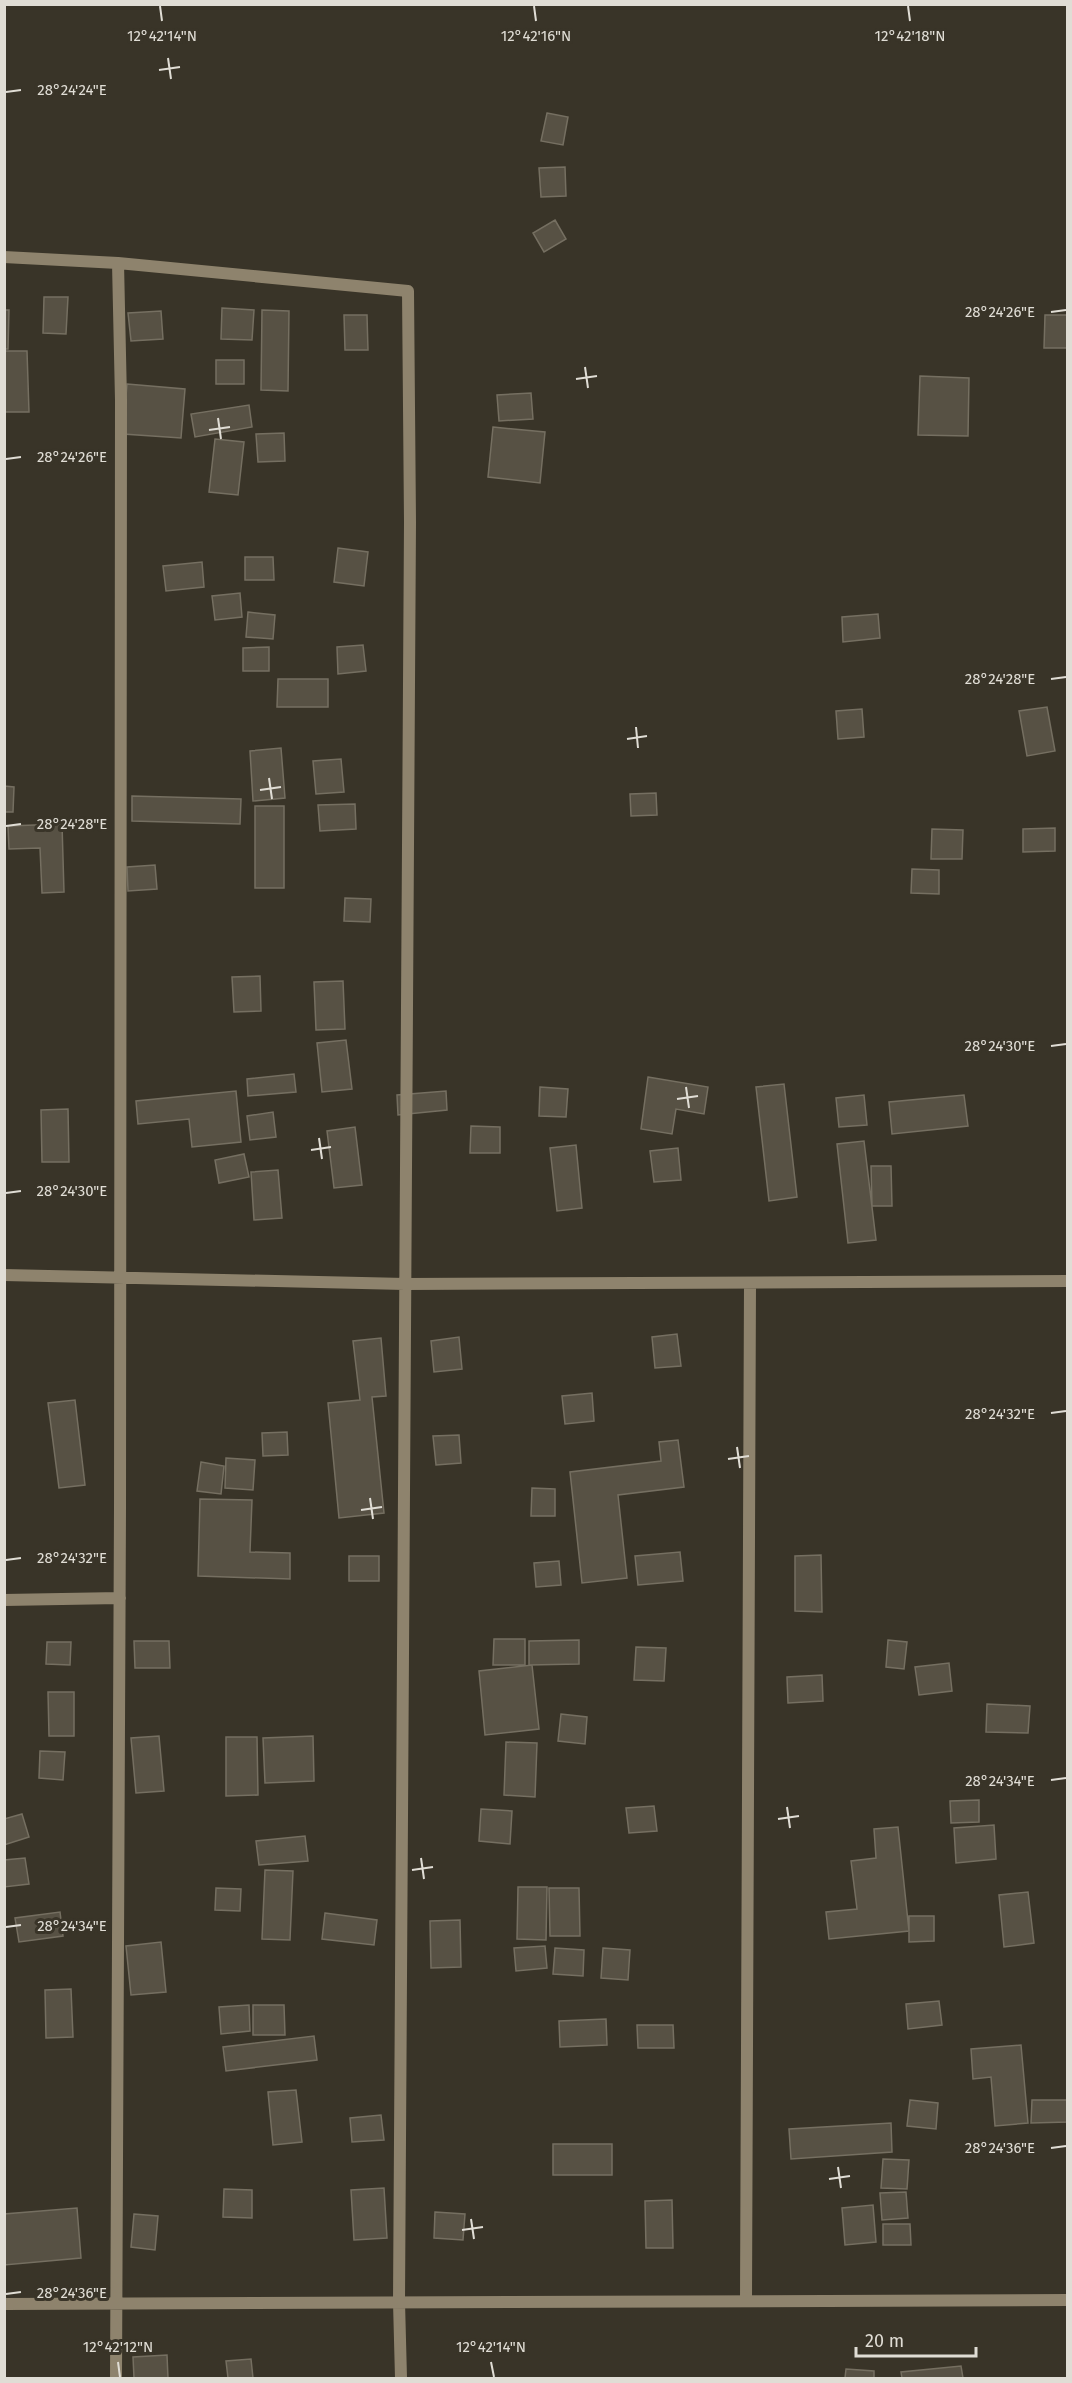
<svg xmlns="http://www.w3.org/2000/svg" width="1072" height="2383" font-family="'Fira Sans',sans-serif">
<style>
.building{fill:#575144;stroke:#756f61;stroke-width:1.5}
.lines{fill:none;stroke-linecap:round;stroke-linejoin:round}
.street{stroke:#8e836d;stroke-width:12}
.ticks{fill:none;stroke:#e0ddd5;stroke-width:2}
.ticks-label{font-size:15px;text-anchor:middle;fill:#e0ddd5;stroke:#393428;stroke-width:6;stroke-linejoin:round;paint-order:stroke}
</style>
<rect width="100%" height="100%" fill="#393428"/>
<!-- building -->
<path class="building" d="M 547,113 L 568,117 L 563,145 L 541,141 Z
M 565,167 L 566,196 L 541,197 L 539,168 Z
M 555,220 L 566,239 L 544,252 L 533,233 Z
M 44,297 L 68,297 L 66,334 L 43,333 Z
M 222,308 L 254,310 L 252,340 L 221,339 Z
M 4,310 L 9,310 L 8,349 L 4,349 Z
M 262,310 L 289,311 L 288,391 L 261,390 Z
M 161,311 L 163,339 L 131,341 L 128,313 Z
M 344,315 L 367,315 L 368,350 L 345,350 Z
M 1045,315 L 1068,315 L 1068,348 L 1044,348 Z
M 4,351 L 27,351 L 29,412 L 4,412 Z
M 216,360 L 244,360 L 244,384 L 216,384 Z
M 920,376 L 969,378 L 968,436 L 918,435 Z
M 127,384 L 185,389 L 181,438 L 123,434 Z
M 531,393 L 533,419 L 499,421 L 497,395 Z
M 249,405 L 252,427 L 195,437 L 191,414 Z
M 493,427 L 545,432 L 540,483 L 488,477 Z
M 284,433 L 285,461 L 258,462 L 256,434 Z
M 215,439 L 244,442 L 238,495 L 209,492 Z
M 338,548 L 368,552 L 364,586 L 334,582 Z
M 245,557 L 273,557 L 274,580 L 245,580 Z
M 202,562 L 204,587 L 166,591 L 163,566 Z
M 240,593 L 242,617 L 215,620 L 212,596 Z
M 248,612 L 275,615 L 273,639 L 246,637 Z
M 878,614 L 880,638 L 843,642 L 842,617 Z
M 363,645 L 366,671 L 338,674 L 337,647 Z
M 269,647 L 269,671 L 243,671 L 243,648 Z
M 278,679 L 328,679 L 328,707 L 277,707 Z
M 1047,707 L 1055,751 L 1027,756 L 1019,711 Z
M 862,709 L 864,737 L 838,739 L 836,711 Z
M 281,748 L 285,798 L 253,801 L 250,751 Z
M 341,759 L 344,792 L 316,794 L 313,761 Z
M 4,786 L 14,787 L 13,812 L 4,812 Z
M 656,793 L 657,815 L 631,816 L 630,794 Z
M 132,796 L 241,799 L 240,824 L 132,821 Z
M 355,804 L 356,829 L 320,831 L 318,805 Z
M 255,806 L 284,806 L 284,888 L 255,888 Z
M 62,824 L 64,892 L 42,893 L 40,848 L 9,849 L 8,826 Z
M 1055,828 L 1055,851 L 1023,852 L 1023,829 Z
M 932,829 L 963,830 L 962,859 L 931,859 Z
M 155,865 L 157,889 L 128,891 L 127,867 Z
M 912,869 L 939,870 L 939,894 L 911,893 Z
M 345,898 L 371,899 L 370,922 L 344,921 Z
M 260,976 L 261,1011 L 234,1012 L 232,977 Z
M 343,981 L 345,1029 L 316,1030 L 314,982 Z
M 346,1040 L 352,1089 L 322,1092 L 317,1043 Z
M 294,1074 L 296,1092 L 248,1096 L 247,1079 Z
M 648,1077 L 708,1087 L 704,1114 L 676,1109 L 672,1134 L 641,1129 Z
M 784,1084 L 797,1197 L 769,1201 L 756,1087 Z
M 540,1087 L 568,1089 L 566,1117 L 539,1116 Z
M 236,1091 L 241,1142 L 192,1147 L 189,1119 L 138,1124 L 136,1101 Z
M 446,1091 L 447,1110 L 398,1115 L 397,1095 Z
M 864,1095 L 867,1125 L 839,1127 L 836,1098 Z
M 964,1095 L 968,1126 L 892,1134 L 889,1102 Z
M 68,1109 L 69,1162 L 42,1162 L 41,1110 Z
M 273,1112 L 276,1137 L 250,1140 L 247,1116 Z
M 471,1126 L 500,1127 L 500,1153 L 470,1153 Z
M 355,1127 L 362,1185 L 334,1188 L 327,1131 Z
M 864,1141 L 876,1240 L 848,1243 L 837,1144 Z
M 576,1145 L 582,1208 L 557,1211 L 550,1148 Z
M 678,1148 L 681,1180 L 654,1182 L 650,1151 Z
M 244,1154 L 249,1177 L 219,1183 L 215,1160 Z
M 871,1166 L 891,1166 L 892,1206 L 872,1206 Z
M 278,1170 L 282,1218 L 254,1220 L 251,1172 Z
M 677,1334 L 681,1366 L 655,1368 L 652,1337 Z
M 459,1337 L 462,1369 L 434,1372 L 431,1341 Z
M 381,1338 L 386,1396 L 372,1397 L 384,1513 L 339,1518 L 328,1403 L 360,1400 L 353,1341 Z
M 592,1393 L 594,1421 L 565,1424 L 562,1396 Z
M 75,1400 L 85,1485 L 59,1488 L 48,1403 Z
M 287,1432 L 288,1455 L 263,1456 L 262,1433 Z
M 459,1435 L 461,1463 L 436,1465 L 433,1436 Z
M 678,1440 L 684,1487 L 618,1495 L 627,1578 L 582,1583 L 570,1472 L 661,1461 L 659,1442 Z
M 226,1458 L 255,1460 L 253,1490 L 225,1488 Z
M 201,1462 L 224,1466 L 221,1494 L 197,1491 Z
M 532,1488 L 555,1489 L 555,1516 L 531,1516 Z
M 200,1499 L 252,1500 L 250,1552 L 290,1553 L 290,1579 L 198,1576 Z
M 680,1552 L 683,1581 L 638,1585 L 635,1556 Z
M 821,1555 L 822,1612 L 795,1611 L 795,1556 Z
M 349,1556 L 379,1556 L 379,1581 L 349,1581 Z
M 559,1561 L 561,1585 L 536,1587 L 534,1563 Z
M 494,1639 L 525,1639 L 525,1665 L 493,1665 Z
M 579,1640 L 579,1664 L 529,1665 L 529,1641 Z
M 888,1640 L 907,1642 L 904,1669 L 886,1667 Z
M 134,1641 L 169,1641 L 170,1668 L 135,1668 Z
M 47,1642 L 71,1642 L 70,1665 L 46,1664 Z
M 636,1647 L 666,1648 L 664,1681 L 634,1680 Z
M 949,1663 L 952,1691 L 919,1695 L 915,1667 Z
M 532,1665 L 539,1729 L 485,1735 L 479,1671 Z
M 822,1675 L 823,1701 L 788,1703 L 787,1677 Z
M 48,1692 L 74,1692 L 74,1736 L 49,1736 Z
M 987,1704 L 1030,1706 L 1028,1733 L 986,1732 Z
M 561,1714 L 587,1717 L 585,1744 L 558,1741 Z
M 159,1736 L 164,1791 L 136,1793 L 131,1738 Z
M 313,1736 L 314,1781 L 265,1783 L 263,1738 Z
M 226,1737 L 257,1737 L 258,1795 L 226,1796 Z
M 506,1742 L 537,1743 L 535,1797 L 504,1795 Z
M 40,1751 L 65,1752 L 63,1780 L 39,1778 Z
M 979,1800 L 979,1822 L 951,1823 L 950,1801 Z
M 654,1806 L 657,1831 L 629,1833 L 626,1808 Z
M 481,1809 L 512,1811 L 510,1844 L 479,1841 Z
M 22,1814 L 29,1837 L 4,1845 L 4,1819 Z
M 994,1825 L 996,1859 L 956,1863 L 954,1828 Z
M 898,1827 L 909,1931 L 829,1939 L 826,1912 L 857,1909 L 851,1861 L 876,1858 L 874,1829 Z
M 305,1836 L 308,1861 L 259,1865 L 256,1841 Z
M 25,1858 L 29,1884 L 4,1887 L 4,1860 Z
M 265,1870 L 293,1871 L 290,1940 L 262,1939 Z
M 518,1887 L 547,1887 L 546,1940 L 517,1939 Z
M 216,1888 L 241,1889 L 240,1911 L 215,1910 Z
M 549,1888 L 579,1888 L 580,1936 L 550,1936 Z
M 1028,1892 L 1034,1943 L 1004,1947 L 999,1895 Z
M 60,1912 L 63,1936 L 19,1942 L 15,1918 Z
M 325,1913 L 377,1920 L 374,1945 L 322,1939 Z
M 909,1916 L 934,1916 L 934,1941 L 909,1942 Z
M 460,1920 L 461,1967 L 431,1968 L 430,1921 Z
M 161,1942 L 166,1992 L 131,1995 L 126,1946 Z
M 545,1946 L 547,1968 L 516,1971 L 514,1948 Z
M 555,1948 L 584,1950 L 583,1976 L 553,1974 Z
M 603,1948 L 630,1950 L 628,1980 L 601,1978 Z
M 71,1989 L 73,2037 L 46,2038 L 45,1990 Z
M 939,2001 L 942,2025 L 908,2029 L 906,2004 Z
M 249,2005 L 250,2031 L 221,2034 L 219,2007 Z
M 253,2005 L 284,2005 L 285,2035 L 253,2035 Z
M 606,2019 L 607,2045 L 560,2047 L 559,2021 Z
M 637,2025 L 673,2025 L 674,2048 L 638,2048 Z
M 314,2036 L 317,2060 L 226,2071 L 223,2047 Z
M 1021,2045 L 1028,2123 L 995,2126 L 991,2077 L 973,2079 L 971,2049 Z
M 296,2090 L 302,2142 L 273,2145 L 268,2092 Z
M 910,2100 L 938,2103 L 936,2129 L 907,2126 Z
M 1032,2100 L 1068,2100 L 1068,2122 L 1031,2123 Z
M 381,2115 L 384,2140 L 352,2142 L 350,2118 Z
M 891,2123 L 892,2152 L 791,2159 L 789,2129 Z
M 553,2144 L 612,2144 L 612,2175 L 553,2175 Z
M 883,2159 L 909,2160 L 907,2189 L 881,2188 Z
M 384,2188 L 387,2238 L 354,2240 L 351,2190 Z
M 224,2189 L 252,2190 L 252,2218 L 223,2217 Z
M 906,2192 L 908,2218 L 882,2220 L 880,2193 Z
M 672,2200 L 673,2248 L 646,2248 L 645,2201 Z
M 873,2205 L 876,2242 L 845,2245 L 842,2208 Z
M 77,2208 L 81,2258 L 4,2265 L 4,2214 Z
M 435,2212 L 465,2214 L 463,2240 L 434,2238 Z
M 134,2214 L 158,2216 L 155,2250 L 131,2247 Z
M 883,2224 L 910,2224 L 911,2245 L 883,2245 Z
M 167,2355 L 168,2378 L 134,2378 L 133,2357 Z
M 251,2359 L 253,2378 L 228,2378 L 226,2361 Z
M 961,2366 L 963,2378 L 902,2378 L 901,2372 Z
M 846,2369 L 874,2371 L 874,2378 L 845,2378 Z"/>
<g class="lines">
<!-- street -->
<path class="street" d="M 4,257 L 118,263 L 408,291 L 410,522 L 399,2302 L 401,2378
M 4,1275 L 405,1284 L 1068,1281
M 4,1600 L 120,1598
M 746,2301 L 750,1283
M 4,2304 L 1068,2300
M 116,2378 L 120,1509 L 121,400 L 118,263"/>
</g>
<!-- ticks -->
<path class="ticks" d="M 160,6 L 162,21M 534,6 L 536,21M 908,6 L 910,21M 168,58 L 171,79M 159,70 L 180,67M 6,92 L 21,90M 1051,312 L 1066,310M 585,367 L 588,388M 576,379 L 597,376M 218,418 L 221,439M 209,430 L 230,427M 6,459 L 21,457M 1051,679 L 1066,677M 636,727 L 638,748M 627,739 L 647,736M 269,778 L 272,799M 260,790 L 281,787M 6,826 L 21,824M 1051,1046 L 1066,1044M 686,1087 L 689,1108M 677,1099 L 698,1096M 319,1138 L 322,1159M 311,1150 L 331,1147M 6,1193 L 21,1191M 1051,1413 L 1066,1411M 737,1447 L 740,1468M 728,1459 L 749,1456M 370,1498 L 373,1519M 361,1510 L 382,1507M 6,1560 L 21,1558M 1051,1780 L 1066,1778M 787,1807 L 790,1828M 778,1819 L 799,1816M 421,1858 L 424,1879M 412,1870 L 433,1867M 6,1927 L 21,1925M 1051,2148 L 1066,2146M 838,2167 L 841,2188M 829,2179 L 850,2176M 471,2219 L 474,2239M 462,2230 L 483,2227M 6,2294 L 21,2292M 118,2362 L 120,2377M 491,2362 L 494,2377"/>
<g class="ticks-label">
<text x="162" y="41">12°42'14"N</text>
<text x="536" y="41">12°42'16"N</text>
<text x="910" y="41">12°42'18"N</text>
<text x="72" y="95">28°24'24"E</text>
<text x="1000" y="317">28°24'26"E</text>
<text x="72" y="462">28°24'26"E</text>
<text x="1000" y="684">28°24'28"E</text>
<text x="72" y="829">28°24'28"E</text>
<text x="1000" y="1051">28°24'30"E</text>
<text x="72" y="1196">28°24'30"E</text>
<text x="1000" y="1419">28°24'32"E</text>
<text x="72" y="1563">28°24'32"E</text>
<text x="1000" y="1786">28°24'34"E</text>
<text x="72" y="1931">28°24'34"E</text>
<text x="1000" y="2153">28°24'36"E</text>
<text x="72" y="2298">28°24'36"E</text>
<text x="118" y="2352">12°42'12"N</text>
<text x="491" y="2352">12°42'14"N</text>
</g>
<!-- border -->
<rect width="1072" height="2383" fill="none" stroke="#e0ddd5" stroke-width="12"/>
<!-- scale -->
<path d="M856 2347v9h120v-9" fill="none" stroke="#e0ddd5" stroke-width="3"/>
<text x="865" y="2347" font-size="18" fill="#e0ddd5" stroke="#393428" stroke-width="4.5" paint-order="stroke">20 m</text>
</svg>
